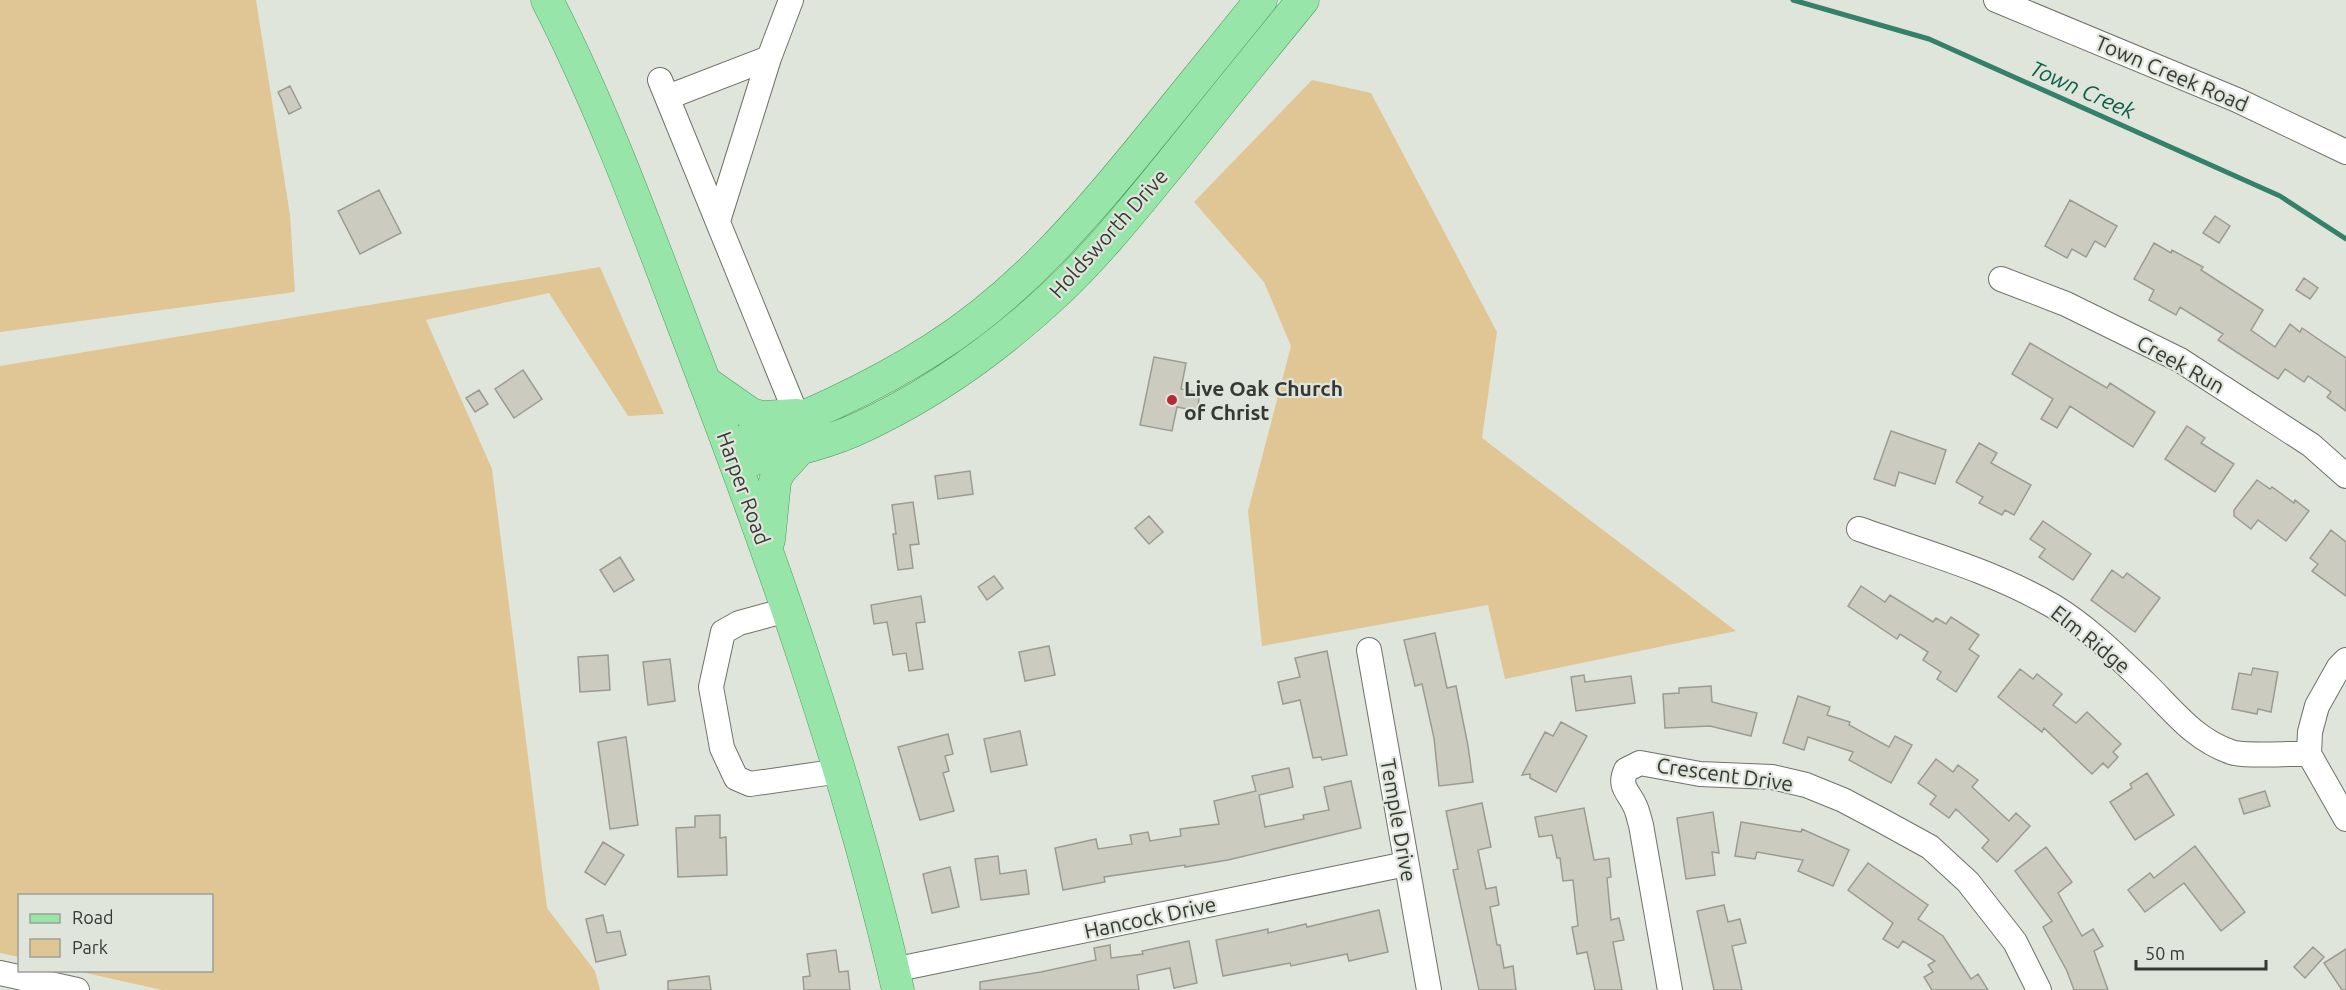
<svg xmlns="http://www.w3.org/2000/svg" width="2346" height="990" font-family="Ubuntu,sans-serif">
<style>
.green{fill:#e0c694}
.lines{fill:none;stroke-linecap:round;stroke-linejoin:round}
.stream{stroke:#358069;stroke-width:5}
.building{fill:#cbcbc0;stroke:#9c9b92;stroke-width:1.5}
.minor-casing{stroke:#6e726a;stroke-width:26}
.major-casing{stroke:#499d5c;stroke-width:33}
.minor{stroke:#fff;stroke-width:24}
.major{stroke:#98e5aa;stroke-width:32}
.poi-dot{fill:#b8273b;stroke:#e0e5db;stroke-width:2}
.labels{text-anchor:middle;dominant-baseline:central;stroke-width:4.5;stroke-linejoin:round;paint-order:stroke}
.street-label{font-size:21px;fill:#363834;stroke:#e0e5db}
.poi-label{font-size:21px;font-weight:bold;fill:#363834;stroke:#e0e5db;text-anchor:start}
.water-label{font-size:22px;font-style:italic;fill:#085e49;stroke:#e0e5db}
</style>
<rect width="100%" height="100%" fill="#e0e5db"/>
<!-- green -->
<path class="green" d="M 0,0 L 256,0 L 290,215 L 295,292 L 0,332 Z
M 1312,80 L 1371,93 L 1497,332 L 1482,438 L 1736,631 L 1505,679 L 1488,605 L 1262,646 L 1248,511 L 1291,346 L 1264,282 L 1194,202 Z
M 600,267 L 664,414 L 628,416 L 549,293 L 426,320 L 492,469 L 547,908 L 595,971 L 600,990 L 162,990 L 77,971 L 212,970 L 212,896 L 20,896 L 19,957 L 0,953 L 0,366 Z"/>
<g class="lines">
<!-- stream -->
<path class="stream" d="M 1793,0 L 1929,39 L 2280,196 L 2346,239"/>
</g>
<!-- building -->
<path class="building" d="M 290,86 L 301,108 L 289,114 L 278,92 Z
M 379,190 L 401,233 L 360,254 L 338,211 Z
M 2070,200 L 2117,226 L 2105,247 L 2095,241 L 2086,257 L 2072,249 L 2067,258 L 2045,246 Z
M 2215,216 L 2230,226 L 2219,243 L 2203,233 Z
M 2154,243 L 2171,253 L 2172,250 L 2203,267 L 2201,270 L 2263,310 L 2251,330 L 2275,347 L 2290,324 L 2300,332 L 2302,328 L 2346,358 L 2346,411 L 2327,397 L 2331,392 L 2308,376 L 2304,382 L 2285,369 L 2278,379 L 2218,340 L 2223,334 L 2180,307 L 2176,315 L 2149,300 L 2154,290 L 2134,279 Z
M 2304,278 L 2318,288 L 2310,299 L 2296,290 Z
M 2030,343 L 2107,388 L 2110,383 L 2155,412 L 2133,447 L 2070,406 L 2057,428 L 2041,419 L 2053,399 L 2012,374 Z
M 1154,357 L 1186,363 L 1181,389 L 1200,393 L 1197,411 L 1177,407 L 1172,431 L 1140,425 Z
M 523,370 L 542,399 L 514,418 L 495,389 Z
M 479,390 L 488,404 L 475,412 L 466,398 Z
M 2187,426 L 2205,438 L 2201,443 L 2234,464 L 2215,492 L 2165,459 Z
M 1891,431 L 1946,450 L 1935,484 L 1899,472 L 1895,486 L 1874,479 Z
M 1979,443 L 1997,453 L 1991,463 L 2031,485 L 2014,515 L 2005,510 L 2002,515 L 1979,503 L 1983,497 L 1956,482 Z
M 970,471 L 973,494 L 938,499 L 935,476 Z
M 2257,480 L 2270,489 L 2272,487 L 2294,503 L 2295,500 L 2309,511 L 2286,541 L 2258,520 L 2251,529 L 2234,516 L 2234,510 Z
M 913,502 L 919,544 L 910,545 L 913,568 L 898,570 L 893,534 L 896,534 L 892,505 Z
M 1149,516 L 1163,532 L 1149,544 L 1135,528 Z
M 2043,521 L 2091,554 L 2073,580 L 2039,557 L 2045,549 L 2030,539 Z
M 2331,530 L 2346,542 L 2346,596 L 2312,571 L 2318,564 L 2310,558 Z
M 620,557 L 634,580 L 614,592 L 600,570 Z
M 2112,570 L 2123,578 L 2127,573 L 2160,598 L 2135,632 L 2091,600 Z
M 994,576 L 1003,588 L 987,600 L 978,587 Z
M 1861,586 L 1885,602 L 1890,595 L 1933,622 L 1936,618 L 1946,624 L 1951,617 L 1979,635 L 1969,649 L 1979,656 L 1956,692 L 1937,679 L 1941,672 L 1923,660 L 1928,652 L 1900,634 L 1897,639 L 1848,606 Z
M 921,596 L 925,622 L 916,623 L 923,669 L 909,671 L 906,653 L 893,655 L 887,622 L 874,624 L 871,605 Z
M 1435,633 L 1447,688 L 1456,686 L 1468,746 L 1473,782 L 1439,786 L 1434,738 L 1422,684 L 1415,686 L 1404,640 Z
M 1049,646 L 1055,675 L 1025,681 L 1019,652 Z
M 1327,651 L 1347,755 L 1322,760 L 1321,757 L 1313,758 L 1300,700 L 1283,704 L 1278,682 L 1300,677 L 1295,658 Z
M 608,655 L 610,690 L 580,692 L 578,657 Z
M 670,659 L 675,701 L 648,705 L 643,662 Z
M 2253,668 L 2278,672 L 2271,712 L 2258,709 L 2257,714 L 2232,709 L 2239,673 L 2251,675 Z
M 2020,669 L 2033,679 L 2037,674 L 2062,694 L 2053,705 L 2076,723 L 2087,712 L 2121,744 L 2113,752 L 2118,757 L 2108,768 L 2103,763 L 2092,774 L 2044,728 L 2042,732 L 1998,697 Z
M 1584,675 L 1585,682 L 1631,676 L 1635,703 L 1576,711 L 1571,677 Z
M 1711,686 L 1712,702 L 1757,713 L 1751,736 L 1710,726 L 1665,728 L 1663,694 L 1679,693 L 1679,688 Z
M 1798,696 L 1830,707 L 1827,715 L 1850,722 L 1849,725 L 1889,747 L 1895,736 L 1912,745 L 1891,783 L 1849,760 L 1853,752 L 1808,737 L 1804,750 L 1783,743 Z
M 1561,722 L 1587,736 L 1556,792 L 1530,778 L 1530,774 L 1522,775 L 1545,732 L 1553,736 Z
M 1020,731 L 1027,765 L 991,772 L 984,739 Z
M 948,734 L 953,754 L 945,756 L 949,771 L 943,773 L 954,811 L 920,820 L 898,747 Z
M 626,737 L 638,825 L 610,829 L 598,742 Z
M 1936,759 L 1953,772 L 1958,765 L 1978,780 L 1972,787 L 2009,821 L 2016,813 L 2030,826 L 1997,862 L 1982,848 L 1989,840 L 1956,809 L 1949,818 L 1930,804 L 1936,796 L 1918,783 Z
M 1289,768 L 1293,787 L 1259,795 L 1265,827 L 1304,819 L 1303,815 L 1329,810 L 1324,787 L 1351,781 L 1361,828 L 1228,860 L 1185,867 L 1185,865 L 1104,877 L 1105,882 L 1063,890 L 1055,848 L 1096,839 L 1098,849 L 1132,844 L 1130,835 L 1148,832 L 1150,841 L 1181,836 L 1180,829 L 1219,824 L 1214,801 L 1256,791 L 1252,776 Z
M 2147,773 L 2174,815 L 2135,840 L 2110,802 L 2132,788 L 2130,784 Z
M 2265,791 L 2270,806 L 2244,814 L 2239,799 Z
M 1482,803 L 1491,847 L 1478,850 L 1486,889 L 1496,887 L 1499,905 L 1490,907 L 1497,945 L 1500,945 L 1504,968 L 1513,966 L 1516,990 L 1479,990 L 1453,870 L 1458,869 L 1446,811 Z
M 1584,808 L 1594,860 L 1609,858 L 1611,877 L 1607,878 L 1611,920 L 1619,918 L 1624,940 L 1613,942 L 1622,990 L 1595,990 L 1587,952 L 1577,954 L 1572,927 L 1578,926 L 1573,880 L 1563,881 L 1560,858 L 1557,858 L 1552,835 L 1539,837 L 1535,817 Z
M 1713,812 L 1719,853 L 1712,852 L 1715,875 L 1686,879 L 1677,818 Z
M 720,815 L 720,838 L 726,837 L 727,875 L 678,877 L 676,828 L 695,827 L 695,816 Z
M 1741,822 L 1801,832 L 1802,829 L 1849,850 L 1833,886 L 1798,871 L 1803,860 L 1757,852 L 1755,859 L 1735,856 Z
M 603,842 L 624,855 L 605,885 L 585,872 Z
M 2195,846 L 2245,912 L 2221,931 L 2184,883 L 2145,912 L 2128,890 L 2150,873 L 2154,878 Z
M 2046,847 L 2072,882 L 2058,893 L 2082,936 L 2093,929 L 2103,946 L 2094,951 L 2108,990 L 2074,990 L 2067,971 L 2043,927 L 2052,921 L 2015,871 Z
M 998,856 L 1000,874 L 1026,870 L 1029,894 L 981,900 L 975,859 Z
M 1868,863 L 1928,905 L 1918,919 L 1943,936 L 1971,979 L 1978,974 L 1988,990 L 1932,990 L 1924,977 L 1933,972 L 1928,965 L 1935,961 L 1903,941 L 1898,948 L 1883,939 L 1893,923 L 1848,890 Z
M 950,867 L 959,907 L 932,913 L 923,874 Z
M 1724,905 L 1728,922 L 1740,919 L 1746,943 L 1732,946 L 1742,990 L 1714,990 L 1697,911 Z
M 1379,910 L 1388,952 L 1349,961 L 1347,954 L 1291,966 L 1290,963 L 1223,976 L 1216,940 L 1268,929 L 1268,933 L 1306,924 L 1307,927 Z
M 603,915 L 607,933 L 620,931 L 626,955 L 596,962 L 586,919 Z
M 1189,941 L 1197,983 L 1174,988 L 1170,968 L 1137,975 L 1139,990 L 980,990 L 980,982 L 1041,972 L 1096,960 L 1094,948 L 1110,945 L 1111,958 L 1143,954 L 1142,951 Z
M 2313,947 L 2324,957 L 2305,978 L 2294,967 Z
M 2346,949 L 2346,990 L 2342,990 L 2324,963 Z
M 836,950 L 839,972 L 848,971 L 850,990 L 804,990 L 803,977 L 810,976 L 807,954 Z
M 709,976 L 711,990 L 668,990 L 668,981 Z"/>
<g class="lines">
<!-- minor casing -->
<g class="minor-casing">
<path id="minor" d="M 1996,0 L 2237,100 L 2346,152
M 660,80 L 799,421
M 668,97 L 769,58 L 791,0
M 718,221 L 769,58
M 2001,279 L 2066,304 L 2180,360 L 2311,445 L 2346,476
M 1859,529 C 1924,552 1993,571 2053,606 C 2085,625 2117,656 2144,682 C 2172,709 2193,739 2231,752 C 2244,757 2292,753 2309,754
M 787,610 L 739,623 L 723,632 L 711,687 L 722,748 L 736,778 L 750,784 L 840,771
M 1369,650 L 1429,990
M 2346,660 L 2339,667 L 2317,706 L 2310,732 L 2309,754 L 2346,819
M 893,970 L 1406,864
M 0,973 L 77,990
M 1670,990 L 1641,825 C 1639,819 1638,812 1635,806 C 1629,792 1618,787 1626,770 L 1640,763 L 1700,774 L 1772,777 L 1806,785 L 1843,800 L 1879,819 L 1930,847 L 1968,882 L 2015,942 L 2039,990"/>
</g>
<!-- major casing -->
<g class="major-casing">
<path id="major" d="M 547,0 C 605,113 648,233 693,351 C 773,560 848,772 898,990
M 704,381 L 751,414 L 762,417 L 797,415
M 729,447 C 800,420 869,390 933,349 C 1020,294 1086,216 1150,137 C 1187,92 1224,46 1261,0
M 735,463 C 775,455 815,447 853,431 C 927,398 996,349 1055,294 C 1098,254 1135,207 1172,162 C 1215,108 1259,54 1303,0
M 769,540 L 775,481 L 779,472 L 799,450"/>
</g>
<!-- minor -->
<use href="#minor" class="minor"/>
<!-- major -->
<use href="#major" class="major"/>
</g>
<!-- markers -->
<circle class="poi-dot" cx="1172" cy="400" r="6"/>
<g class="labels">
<!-- street labels -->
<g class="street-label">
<text transform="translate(2172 73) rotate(23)">Town Creek Road</text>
<text transform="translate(1108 233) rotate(-48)">Holdsworth Drive</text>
<text transform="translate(2181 364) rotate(29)">Creek Run</text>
<text transform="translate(744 488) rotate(70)">Harper Road</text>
<text transform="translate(2091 639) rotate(39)">Elm Ridge</text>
<text transform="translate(1725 774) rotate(8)">Crescent Drive</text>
<text transform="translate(1399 820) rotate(80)">Temple Drive</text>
<text transform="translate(1150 917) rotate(-12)">Hancock Drive</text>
</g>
<!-- poi labels -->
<g class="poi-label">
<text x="1184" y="388">Live Oak Church<tspan x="1184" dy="24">of Christ</tspan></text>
</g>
<!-- water labels -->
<g class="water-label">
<text transform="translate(2083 89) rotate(24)">Town Creek</text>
</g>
</g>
<!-- legend -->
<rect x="18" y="894" width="195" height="78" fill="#e0e5db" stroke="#9ca098" stroke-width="1.5"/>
<rect x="30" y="914" width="30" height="9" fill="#98e5aa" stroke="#9ca098" stroke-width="1.5"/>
<text x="72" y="924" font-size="18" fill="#363834">Road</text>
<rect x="30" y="939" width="30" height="18" fill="#e0c694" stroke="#9ca098" stroke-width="1.5"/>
<text x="72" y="954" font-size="18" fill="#363834">Park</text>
<!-- scale -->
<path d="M2136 960v9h130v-9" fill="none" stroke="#363834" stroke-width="3"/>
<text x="2145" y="960" font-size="18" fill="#363834" stroke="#e0e5db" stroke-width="4.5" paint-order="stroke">50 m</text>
</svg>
